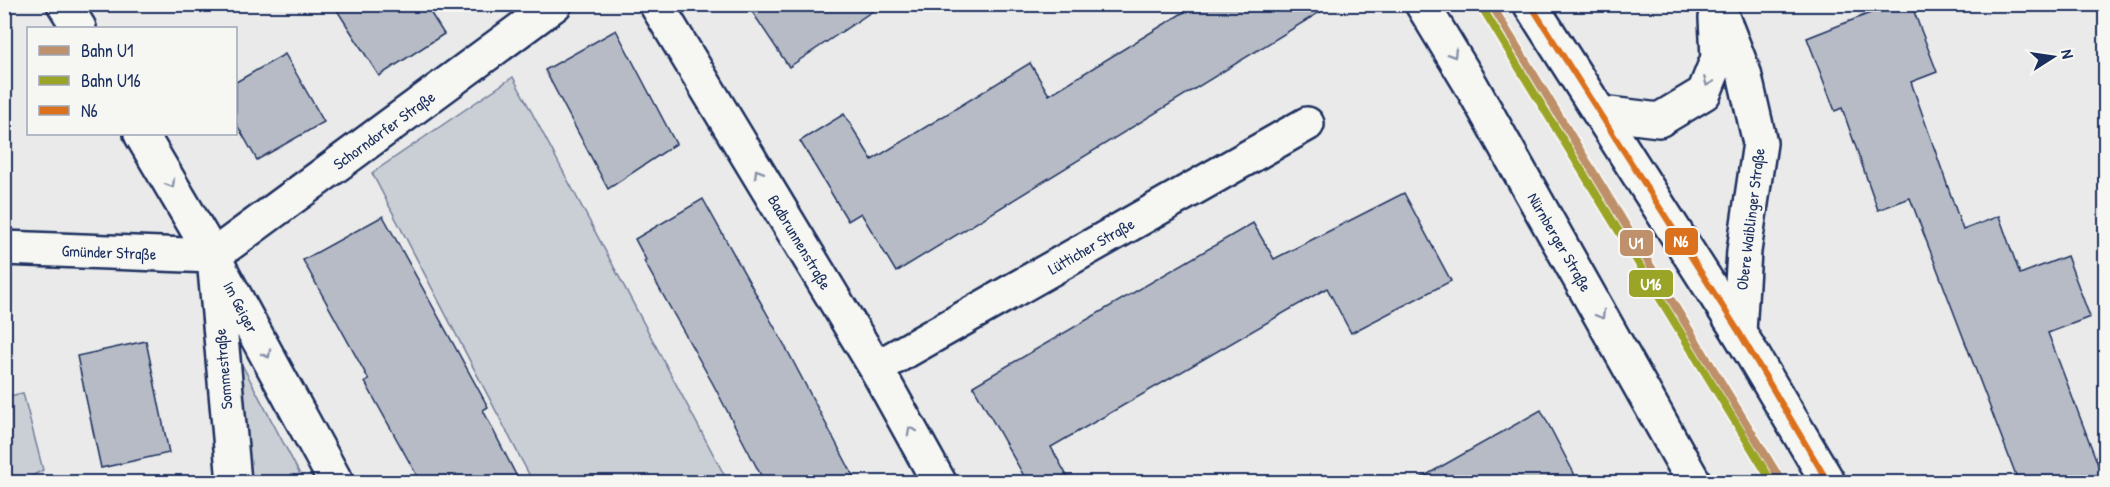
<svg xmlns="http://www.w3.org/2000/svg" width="2110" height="487" font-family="'Patrick Hand',sans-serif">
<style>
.green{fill:#caced5;stroke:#727e9a;stroke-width:1.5}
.building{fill:#b6bbc6;stroke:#1b2f5e;stroke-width:1.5}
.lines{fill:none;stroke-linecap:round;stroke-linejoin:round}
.street-casing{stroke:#1b2f5e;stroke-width:38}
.secondary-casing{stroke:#1b2f5e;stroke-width:38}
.street{stroke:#f6f6f2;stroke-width:33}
.secondary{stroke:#f6f6f2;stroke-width:33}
.bus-1-casing{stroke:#f6f6f2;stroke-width:10}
.bus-1{stroke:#db711d;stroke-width:6}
.rail-1-casing{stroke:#f6f6f2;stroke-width:12}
.rail-2-casing{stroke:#f6f6f2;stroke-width:12}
.rail-1{stroke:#be906b;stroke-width:8}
.rail-2{stroke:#9aa527;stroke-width:8}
.oneway{stroke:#8892a8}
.labels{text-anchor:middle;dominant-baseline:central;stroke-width:5;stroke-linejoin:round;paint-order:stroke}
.street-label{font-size:16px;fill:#1b2f5e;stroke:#f6f6f2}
.line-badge{stroke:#f6f6f2;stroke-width:2}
.badge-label{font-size:16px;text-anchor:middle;font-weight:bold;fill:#fff}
</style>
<rect width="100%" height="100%" fill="#e9eae9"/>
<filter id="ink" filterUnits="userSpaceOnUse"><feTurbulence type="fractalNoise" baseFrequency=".0167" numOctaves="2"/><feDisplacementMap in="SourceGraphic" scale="12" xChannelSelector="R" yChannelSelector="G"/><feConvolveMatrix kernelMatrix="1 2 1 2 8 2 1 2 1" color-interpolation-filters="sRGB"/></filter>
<g filter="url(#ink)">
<!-- green -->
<path class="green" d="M 513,77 L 728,482 L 533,482 L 372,173 Z
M 239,359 L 304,482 L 252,482 Z
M 23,393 L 43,470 L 21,482 L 5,482 L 5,397 Z"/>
<!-- building -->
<path class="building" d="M 333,4 L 425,4 L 444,34 L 379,76 Z
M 747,4 L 883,4 L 789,67 Z
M 1197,4 L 1333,4 L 896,272 L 861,213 L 848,221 L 800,141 L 844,114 L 872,160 L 1030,63 L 1049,95 Z
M 1893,4 L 1911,4 L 1937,72 L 1911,82 L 1963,230 L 1999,216 L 2020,274 L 2067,256 L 2090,317 L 2048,333 L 2105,483 L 2019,483 L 1910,198 L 1878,210 L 1842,108 L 1835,111 L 1807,38 Z
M 616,30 L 676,144 L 608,189 L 545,70 Z
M 285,54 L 324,122 L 257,160 L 236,123 L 236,82 Z
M 1404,193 L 1451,281 L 1351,333 L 1327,288 L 1051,447 L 1071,483 L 1028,483 L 973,386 L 1253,223 L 1274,259 Z
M 703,199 L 785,346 L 857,483 L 765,483 L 713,384 L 644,261 L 646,260 L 635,239 Z
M 383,216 L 488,407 L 483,410 L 520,483 L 421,483 L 365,382 L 369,380 L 303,260 Z
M 146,341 L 169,453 L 101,468 L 77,356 Z
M 1541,410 L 1579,483 L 1412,483 Z"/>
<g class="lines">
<!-- street casing -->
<g class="street-casing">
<path id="street" d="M 64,4 L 79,28
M 656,4 L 876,368 L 939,482
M 1717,4 L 1744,73 L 1760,143 L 1744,251 L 1739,332
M 1601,113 L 1659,120 L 1704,93 L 1718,58 L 1716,18
M 141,134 L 213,256 L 336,482
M 4,248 L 213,256
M 213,256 L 555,4
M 215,269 L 234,482
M 876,368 L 1307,124"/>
</g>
<!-- secondary casing -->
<g class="secondary-casing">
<path id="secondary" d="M 1422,4 L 1471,85 L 1694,482
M 1530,4 L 1739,332 L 1828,482"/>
</g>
<!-- street -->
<use href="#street" class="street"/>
<!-- secondary -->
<use href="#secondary" class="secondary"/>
<!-- bus-1 casing -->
<g class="bus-1-casing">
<path id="bus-1" d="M 1530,4 L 1739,332 L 1828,482"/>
</g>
<!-- bus-1 -->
<use href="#bus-1" class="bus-1"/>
<!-- rail-1 casing -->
<g class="rail-1-casing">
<path id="rail-1" d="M 1491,4 L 1782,482"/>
</g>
<!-- rail-2 casing -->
<g class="rail-2-casing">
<path id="rail-2" d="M 1483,9 L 1772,482"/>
</g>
<!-- rail-1 -->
<use href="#rail-1" class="rail-1"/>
<!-- rail-2 -->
<use href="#rail-2" class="rail-2"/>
</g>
<!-- one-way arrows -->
<defs><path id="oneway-chevron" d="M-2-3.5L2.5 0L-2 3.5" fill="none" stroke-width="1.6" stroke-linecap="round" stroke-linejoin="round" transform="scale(1.5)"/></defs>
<g class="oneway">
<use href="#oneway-chevron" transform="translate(1453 54) rotate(59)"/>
<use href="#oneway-chevron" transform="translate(1708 82) rotate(112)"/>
<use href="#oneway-chevron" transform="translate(758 173) rotate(-121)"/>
<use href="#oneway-chevron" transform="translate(171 184) rotate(59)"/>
<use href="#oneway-chevron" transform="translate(1601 315) rotate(60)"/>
<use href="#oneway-chevron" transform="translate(267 354) rotate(62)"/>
<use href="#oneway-chevron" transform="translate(911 431) rotate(-119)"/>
</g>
</g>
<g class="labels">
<!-- street labels -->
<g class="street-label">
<text transform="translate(384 130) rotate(-36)">Schorndorfer Straße</text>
<text transform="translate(1750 219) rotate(-83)">Obere Waiblinger Straße</text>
<text transform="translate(800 242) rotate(59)">Badbrunnenstraße</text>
<text transform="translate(1560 242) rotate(60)">Nürnberger Straße</text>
<text transform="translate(1091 246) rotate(-30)">Lütticher Straße</text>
<text transform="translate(109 252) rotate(2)">Gmünder Straße</text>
<text transform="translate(241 307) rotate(62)">Im Geiger</text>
<text transform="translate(223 369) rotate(-95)">Sommestraße</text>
</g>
</g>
<g class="line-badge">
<rect x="1664" y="227" width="35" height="29" rx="6" fill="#db711d"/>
<rect x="1619" y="229" width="35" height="28" rx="6" fill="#be906b"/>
<rect x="1628" y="269" width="46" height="29" rx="6" fill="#9aa527"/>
</g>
<g class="badge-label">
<text x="1681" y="247">N6</text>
<text x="1636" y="249">U1</text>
<text x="1651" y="290">U16</text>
</g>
<!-- margin -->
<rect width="2110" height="487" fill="none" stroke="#f6f6f2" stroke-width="24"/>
<rect x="12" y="12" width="2086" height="463" fill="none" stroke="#1b2f5e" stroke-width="2" filter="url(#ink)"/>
<!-- legend -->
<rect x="27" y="27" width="210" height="108" fill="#f6f6f2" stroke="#9ea6b7" stroke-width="1.5"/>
<rect x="39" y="46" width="30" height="9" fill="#be906b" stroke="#9ea6b7" stroke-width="1.5"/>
<text x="81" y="57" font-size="18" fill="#1b2f5e">Bahn U1</text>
<rect x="39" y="76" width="30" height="9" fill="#9aa527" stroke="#9ea6b7" stroke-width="1.5"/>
<text x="81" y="87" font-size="18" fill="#1b2f5e">Bahn U16</text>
<rect x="39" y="106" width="30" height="9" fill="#db711d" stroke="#9ea6b7" stroke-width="1.5"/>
<text x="81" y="117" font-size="18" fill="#1b2f5e">N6</text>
<!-- north arrow -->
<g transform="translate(2053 57) rotate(78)" stroke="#f6f6f2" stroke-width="4.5" paint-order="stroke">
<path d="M0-4.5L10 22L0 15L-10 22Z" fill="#1b2f5e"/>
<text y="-9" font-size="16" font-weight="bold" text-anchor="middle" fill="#1b2f5e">N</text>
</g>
</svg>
